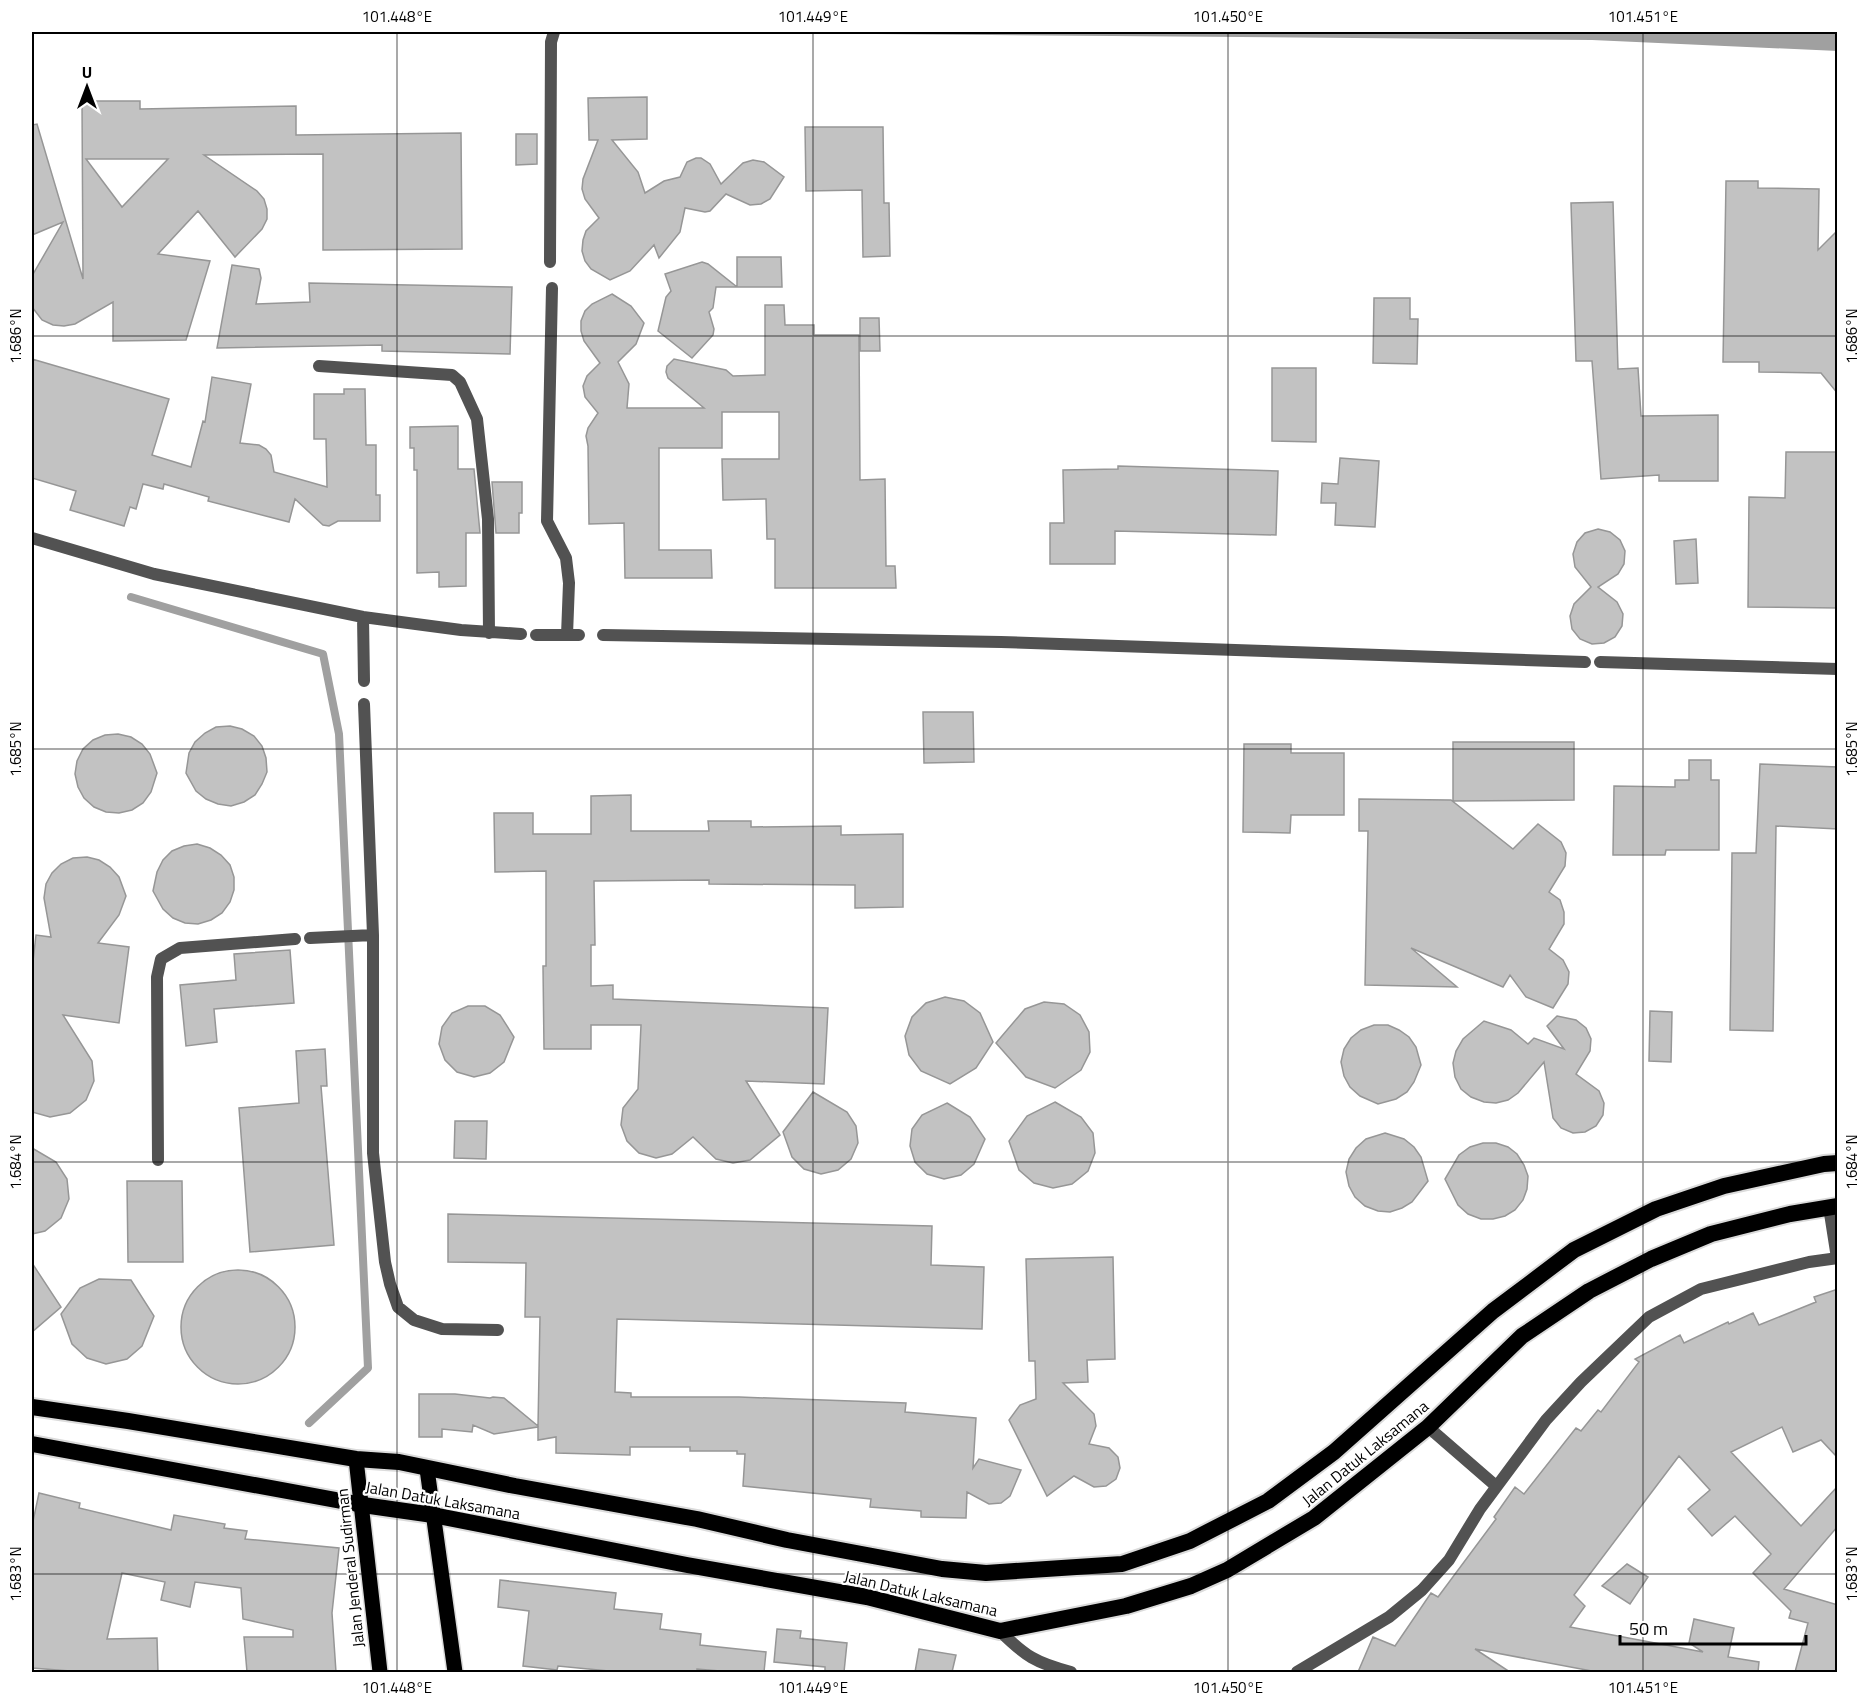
<svg xmlns="http://www.w3.org/2000/svg" width="1869" height="1704" font-family="'Titillium Web',sans-serif">
<style>
.water{fill:#a0a0a0}
.pier{fill:#fff}
.lines{fill:none;stroke-linecap:round;stroke-linejoin:round}
.stream{stroke:#a0a0a0;stroke-width:8}
.building{fill:#c2c2c2;stroke:#969696;stroke-width:1.5;fill-rule:evenodd}
.primary-casing{stroke:#dbdbdb;stroke-width:18}
.trunk-casing{stroke:#dbdbdb;stroke-width:20}
.service{stroke:#525252;stroke-width:12}
.minor{stroke:#525252;stroke-width:12}
.primary{stroke:#000;stroke-width:15}
.trunk{stroke:#000;stroke-width:16}
.ticks{fill:none;stroke:#000;stroke-width:1.5;stroke-opacity:0.45}
.labels{text-anchor:middle;dominant-baseline:central;stroke-width:4.5;stroke-linejoin:round;paint-order:stroke}
.street-label{font-size:16px;fill:#000;stroke:#fff}
.neatline{fill:none;stroke:#000;stroke-width:2}
.ticks-label{font-size:15px;text-anchor:middle;fill:#000}
</style>
<rect width="100%" height="100%" fill="#fff"/>
<!-- water -->
<path class="water" d="M 627,32 L 1837,32 L 1838,51 L 1592,40 Z"/>
<!-- pier -->
<path class="pier" d="M 544,32 L 592,32 L 551,42 Z"/>
<g class="lines">
<!-- stream -->
<path class="stream" d="M 131,597 L 323,654 L 339,734 L 368,1368 L 309,1423"/>
</g>
<!-- building -->
<path class="building" d="M 647,97 L 647,139 L 612,140 L 638,172 L 645,193 L 664,181 L 680,177 L 687,162 L 696,158 L 701,158 L 710,164 L 721,184 L 743,163 L 753,160 L 764,162 L 784,177 L 770,199 L 761,204 L 750,205 L 726,194 L 710,211 L 705,212 L 685,208 L 680,232 L 659,258 L 654,245 L 630,271 L 610,280 L 591,269 L 585,261 L 582,251 L 583,240 L 586,231 L 599,218 L 585,199 L 582,189 L 583,179 L 598,140 L 589,140 L 588,98 Z
M 82,101 L 140,101 L 140,109 L 296,106 L 296,135 L 461,133 L 462,249 L 323,250 L 323,154 L 204,155 L 257,191 L 264,199 L 267,209 L 267,219 L 262,229 L 235,257 L 198,211 L 158,254 L 210,261 L 186,340 L 113,341 L 113,302 L 75,324 L 64,326 L 53,325 L 42,320 L 32,307 L 32,276 L 63,222 L 32,235 L 32,125 L 37,124 L 83,279 ZM 86,159 L 168,159 L 122,207 Z
M 805,127 L 883,127 L 884,203 L 889,203 L 890,256 L 863,257 L 862,190 L 806,191 Z
M 516,134 L 537,134 L 537,164 L 516,165 Z
M 1726,181 L 1758,181 L 1758,188 L 1819,189 L 1818,250 L 1838,230 L 1838,394 L 1821,373 L 1759,372 L 1759,362 L 1723,362 Z
M 1613,202 L 1618,369 L 1638,368 L 1641,416 L 1718,415 L 1718,481 L 1659,481 L 1659,475 L 1601,479 L 1592,361 L 1576,361 L 1571,203 Z
M 737,257 L 781,257 L 782,287 L 737,287 Z
M 702,262 L 708,264 L 737,287 L 716,287 L 713,308 L 709,312 L 714,329 L 713,335 L 692,358 L 658,331 L 666,297 L 671,291 L 665,274 Z
M 232,265 L 259,269 L 261,278 L 256,304 L 310,302 L 309,283 L 512,287 L 510,354 L 382,351 L 382,345 L 217,348 Z
M 612,294 L 631,306 L 644,323 L 636,344 L 618,362 L 629,384 L 627,408 L 704,408 L 668,378 L 666,372 L 667,366 L 674,359 L 726,370 L 733,376 L 765,375 L 765,305 L 784,305 L 785,325 L 814,325 L 814,335 L 859,335 L 860,480 L 885,479 L 886,566 L 895,566 L 896,588 L 775,588 L 775,539 L 767,539 L 766,499 L 723,500 L 722,459 L 779,459 L 779,412 L 722,412 L 722,448 L 659,448 L 659,550 L 711,550 L 712,578 L 625,578 L 624,523 L 589,524 L 588,446 L 586,436 L 588,428 L 598,413 L 585,397 L 583,386 L 587,376 L 600,363 L 584,341 L 581,331 L 581,321 L 585,311 L 592,304 Z
M 1374,298 L 1410,298 L 1410,319 L 1418,319 L 1417,364 L 1373,363 Z
M 860,318 L 879,318 L 880,351 L 860,351 Z
M 32,359 L 169,399 L 152,455 L 191,467 L 203,421 L 205,422 L 212,377 L 251,384 L 240,443 L 259,445 L 266,449 L 271,455 L 274,472 L 327,487 L 326,439 L 314,439 L 314,394 L 344,394 L 344,389 L 365,389 L 366,445 L 376,445 L 376,495 L 380,495 L 380,521 L 338,521 L 329,526 L 323,525 L 295,499 L 289,522 L 208,501 L 209,497 L 164,484 L 163,489 L 143,484 L 136,509 L 130,507 L 124,526 L 70,510 L 76,491 L 32,478 Z
M 1272,368 L 1316,368 L 1316,442 L 1272,441 Z
M 458,426 L 458,469 L 474,469 L 480,533 L 466,533 L 466,586 L 439,587 L 439,572 L 417,573 L 417,470 L 414,470 L 414,448 L 410,448 L 410,427 Z
M 1786,452 L 1838,452 L 1838,608 L 1748,607 L 1749,497 L 1785,498 Z
M 1340,458 L 1379,461 L 1375,527 L 1335,525 L 1336,503 L 1321,503 L 1322,483 L 1338,484 Z
M 1118,466 L 1278,471 L 1276,535 L 1115,531 L 1115,564 L 1050,564 L 1050,523 L 1064,523 L 1063,470 L 1118,469 Z
M 492,482 L 522,482 L 522,513 L 519,513 L 519,533 L 496,533 Z
M 1598,529 L 1610,532 L 1620,540 L 1625,551 L 1624,564 L 1618,574 L 1598,587 L 1617,602 L 1623,614 L 1622,626 L 1615,637 L 1604,643 L 1592,644 L 1580,639 L 1572,629 L 1570,616 L 1574,604 L 1591,587 L 1575,567 L 1573,554 L 1577,542 L 1585,533 Z
M 1696,539 L 1698,583 L 1676,584 L 1674,541 Z
M 923,712 L 973,712 L 974,762 L 924,763 Z
M 230,726 L 242,729 L 254,736 L 262,746 L 266,758 L 267,772 L 262,784 L 255,795 L 244,802 L 231,806 L 218,804 L 206,799 L 196,791 L 186,773 L 189,753 L 195,742 L 205,733 L 216,727 Z
M 118,734 L 131,737 L 142,744 L 150,754 L 157,773 L 151,792 L 143,803 L 132,810 L 119,813 L 106,812 L 94,807 L 84,798 L 78,787 L 75,774 L 77,761 L 83,749 L 93,740 L 105,735 Z
M 1453,742 L 1574,742 L 1574,800 L 1453,801 Z
M 1244,744 L 1291,744 L 1291,753 L 1344,753 L 1344,815 L 1291,815 L 1290,833 L 1243,832 Z
M 1689,760 L 1711,760 L 1711,780 L 1719,780 L 1719,850 L 1666,850 L 1665,855 L 1613,855 L 1614,786 L 1675,787 L 1675,780 L 1689,780 Z
M 1760,764 L 1838,767 L 1838,829 L 1776,826 L 1773,1031 L 1730,1030 L 1732,853 L 1756,853 Z
M 631,795 L 631,831 L 709,831 L 708,821 L 751,821 L 751,827 L 841,826 L 841,835 L 903,834 L 903,907 L 855,908 L 855,885 L 709,884 L 709,880 L 594,881 L 595,945 L 591,945 L 591,986 L 613,985 L 613,999 L 828,1008 L 824,1084 L 746,1081 L 780,1135 L 750,1160 L 733,1163 L 716,1159 L 693,1137 L 672,1154 L 656,1158 L 639,1153 L 627,1141 L 621,1125 L 623,1108 L 638,1089 L 641,1025 L 591,1025 L 591,1049 L 544,1049 L 543,966 L 546,966 L 546,871 L 495,872 L 494,813 L 533,813 L 533,834 L 591,834 L 591,796 Z
M 1359,799 L 1451,800 L 1513,849 L 1538,824 L 1561,842 L 1566,853 L 1565,866 L 1549,892 L 1560,900 L 1564,912 L 1564,924 L 1549,949 L 1563,960 L 1569,972 L 1568,984 L 1553,1008 L 1526,997 L 1510,975 L 1503,987 L 1411,948 L 1457,987 L 1365,985 L 1368,831 L 1359,831 Z
M 197,844 L 210,848 L 221,855 L 230,865 L 234,877 L 234,890 L 230,902 L 222,913 L 211,920 L 198,924 L 185,923 L 173,918 L 163,909 L 153,891 L 157,872 L 163,860 L 172,851 L 184,846 Z
M 87,857 L 99,860 L 110,867 L 119,877 L 126,896 L 119,915 L 98,943 L 129,947 L 119,1023 L 63,1015 L 92,1061 L 94,1081 L 86,1100 L 70,1113 L 50,1117 L 32,1112 L 32,970 L 36,935 L 51,937 L 44,898 L 46,884 L 52,873 L 61,864 L 73,858 Z
M 290,950 L 294,1003 L 214,1009 L 217,1042 L 186,1046 L 180,985 L 236,980 L 234,954 Z
M 945,997 L 964,1001 L 980,1013 L 993,1042 L 976,1068 L 950,1084 L 921,1071 L 909,1055 L 905,1036 L 912,1017 L 926,1003 Z
M 1044,1002 L 1064,1004 L 1080,1015 L 1089,1032 L 1090,1052 L 1081,1070 L 1055,1088 L 1026,1077 L 996,1043 L 1025,1009 Z
M 468,1006 L 485,1006 L 500,1015 L 514,1037 L 504,1062 L 490,1073 L 474,1077 L 457,1072 L 445,1060 L 439,1044 L 442,1027 L 452,1013 Z
M 1650,1011 L 1672,1012 L 1671,1062 L 1649,1061 Z
M 1557,1016 L 1576,1020 L 1586,1028 L 1591,1039 L 1590,1051 L 1576,1074 L 1599,1091 L 1604,1103 L 1603,1115 L 1596,1126 L 1585,1132 L 1573,1133 L 1561,1128 L 1553,1118 L 1544,1062 L 1518,1093 L 1508,1100 L 1496,1103 L 1484,1102 L 1471,1097 L 1461,1089 L 1455,1077 L 1453,1063 L 1456,1051 L 1463,1039 L 1484,1021 L 1511,1030 L 1528,1044 L 1534,1038 L 1564,1049 L 1547,1026 Z
M 1374,1025 L 1388,1025 L 1399,1030 L 1409,1037 L 1416,1047 L 1421,1065 L 1414,1082 L 1407,1092 L 1396,1099 L 1378,1104 L 1360,1096 L 1350,1087 L 1344,1076 L 1341,1062 L 1344,1049 L 1351,1038 L 1361,1030 Z
M 325,1049 L 327,1086 L 321,1086 L 334,1245 L 250,1252 L 239,1108 L 299,1103 L 296,1051 Z
M 813,1092 L 847,1112 L 856,1126 L 858,1143 L 851,1159 L 838,1170 L 821,1174 L 804,1169 L 792,1157 L 783,1132 Z
M 1055,1102 L 1081,1117 L 1093,1133 L 1095,1153 L 1088,1171 L 1072,1184 L 1053,1188 L 1034,1183 L 1019,1170 L 1009,1141 L 1027,1116 Z
M 947,1103 L 970,1117 L 985,1139 L 974,1164 L 961,1175 L 944,1179 L 927,1174 L 915,1162 L 910,1146 L 912,1129 L 922,1115 Z
M 455,1121 L 487,1121 L 486,1159 L 454,1158 Z
M 1385,1133 L 1404,1139 L 1414,1147 L 1421,1157 L 1428,1181 L 1412,1202 L 1402,1208 L 1390,1212 L 1378,1211 L 1365,1206 L 1355,1197 L 1349,1186 L 1346,1172 L 1349,1159 L 1356,1148 L 1366,1139 Z
M 1483,1143 L 1496,1143 L 1508,1147 L 1517,1154 L 1524,1165 L 1528,1176 L 1527,1189 L 1523,1200 L 1515,1210 L 1505,1216 L 1493,1219 L 1481,1219 L 1468,1214 L 1458,1205 L 1445,1179 L 1459,1155 L 1470,1147 Z
M 32,1148 L 56,1162 L 67,1179 L 69,1199 L 61,1218 L 45,1231 L 32,1234 Z
M 127,1181 L 182,1181 L 183,1262 L 128,1262 Z
M 448,1214 L 932,1226 L 931,1265 L 984,1267 L 982,1329 L 617,1319 L 615,1392 L 631,1393 L 631,1397 L 739,1397 L 906,1403 L 905,1412 L 976,1418 L 973,1468 L 979,1459 L 1021,1470 L 1010,1496 L 1001,1503 L 989,1504 L 967,1492 L 966,1518 L 921,1517 L 921,1511 L 870,1507 L 871,1499 L 743,1486 L 745,1454 L 737,1454 L 737,1451 L 690,1451 L 690,1447 L 630,1447 L 630,1455 L 556,1453 L 556,1437 L 538,1440 L 538,1427 L 494,1434 L 473,1425 L 472,1432 L 442,1429 L 442,1437 L 419,1437 L 419,1394 L 455,1394 L 490,1398 L 493,1397 L 504,1398 L 538,1426 L 540,1317 L 525,1317 L 526,1263 L 448,1262 Z
M 1113,1257 L 1115,1359 L 1087,1360 L 1088,1382 L 1063,1383 L 1094,1414 L 1096,1426 L 1089,1444 L 1109,1448 L 1118,1457 L 1120,1468 L 1116,1479 L 1106,1486 L 1094,1487 L 1074,1476 L 1047,1496 L 1009,1420 L 1020,1405 L 1036,1399 L 1035,1361 L 1029,1361 L 1026,1259 Z
M 32,1263 L 61,1307 L 32,1332 Z
M181 1327a57 57 0 1 1 114 0a57 57 0 1 1-114 0Z
M 99,1279 L 131,1280 L 154,1316 L 142,1346 L 127,1359 L 106,1364 L 87,1358 L 72,1344 L 61,1314 L 80,1288 Z
M 1838,1289 L 1838,1458 L 1821,1440 L 1793,1452 L 1782,1427 L 1731,1452 L 1801,1526 L 1838,1486 L 1838,1526 L 1784,1589 L 1838,1605 L 1838,1672 L 1795,1672 L 1808,1623 L 1789,1618 L 1791,1611 L 1753,1573 L 1771,1554 L 1735,1516 L 1712,1536 L 1688,1509 L 1710,1490 L 1679,1456 L 1574,1595 L 1585,1606 L 1570,1627 L 1703,1652 L 1689,1643 L 1694,1619 L 1734,1628 L 1728,1657 L 1759,1662 L 1758,1672 L 1597,1672 L 1475,1649 L 1510,1672 L 1358,1672 L 1373,1637 L 1395,1646 L 1431,1593 L 1438,1597 L 1496,1519 L 1494,1517 L 1515,1487 L 1524,1494 L 1576,1428 L 1581,1431 L 1598,1410 L 1601,1412 L 1639,1362 L 1635,1359 L 1680,1335 L 1684,1343 L 1728,1322 L 1729,1324 L 1753,1313 L 1759,1325 L 1816,1302 L 1814,1297 Z
M 39,1493 L 80,1503 L 79,1508 L 171,1530 L 174,1515 L 225,1524 L 224,1528 L 247,1531 L 245,1539 L 339,1548 L 332,1613 L 336,1672 L 247,1672 L 244,1637 L 293,1637 L 293,1630 L 243,1619 L 241,1588 L 195,1582 L 190,1607 L 161,1600 L 165,1582 L 122,1573 L 107,1639 L 157,1638 L 158,1672 L 83,1672 L 32,1668 L 32,1526 Z
M 1627,1564 L 1648,1577 L 1630,1604 L 1602,1586 Z
M 500,1580 L 616,1593 L 614,1609 L 662,1614 L 660,1629 L 701,1634 L 700,1645 L 766,1652 L 764,1672 L 732,1672 L 697,1669 L 697,1672 L 619,1672 L 558,1666 L 557,1670 L 523,1666 L 529,1611 L 498,1607 Z
M 777,1629 L 801,1631 L 800,1638 L 847,1643 L 844,1672 L 825,1672 L 825,1667 L 774,1662 Z
M 919,1649 L 956,1655 L 952,1672 L 915,1672 Z"/>
<g class="lines">
<!-- primary casing -->
<g class="primary-casing">
<path id="primary" d="M 356,1459 L 380,1672
M 427,1469 L 455,1672"/>
</g>
<!-- trunk casing -->
<g class="trunk-casing">
<path id="trunk" d="M 32,1407 L 128,1421 L 356,1459 L 399,1462 L 515,1486 L 697,1519 L 787,1540 L 942,1569 L 986,1573 L 1122,1564 L 1190,1541 L 1268,1501 L 1334,1452 L 1493,1311 L 1574,1250 L 1656,1209 L 1724,1186 L 1824,1164 L 1838,1163
M 32,1444 L 363,1505 L 433,1515 L 687,1565 L 867,1597 L 1000,1631 L 1126,1606 L 1191,1586 L 1227,1570 L 1314,1518 L 1428,1427 L 1522,1336 L 1589,1291 L 1651,1259 L 1711,1234 L 1790,1214 L 1838,1206"/>
</g>
<!-- service -->
<path class="service" d="M 550,262 L 551,42 L 554,32
M 552,288 L 547,521 L 566,558 L 569,583 L 567,635
M 319,366 L 452,375 L 460,382 L 477,419 L 488,519 L 489,633
M 32,538 L 154,574 L 363,617 L 461,630 L 521,634
M 363,617 L 364,681
M 536,635 L 579,635
M 603,635 L 1001,642 L 1585,662
M 1600,662 L 1838,669
M 364,704 L 373,935 L 373,1153 L 385,1262 L 390,1284 L 398,1307 L 414,1320 L 442,1329 L 498,1330
M 310,938 L 373,935
M 158,1160 L 157,977 L 161,959 L 180,948 L 295,939"/>
<!-- minor -->
<path class="minor" d="M 1829,1207 L 1837,1258
M 1428,1427 L 1496,1486
M 1000,1631 C 1025,1656 1036,1663 1071,1672
M 1297,1672 L 1389,1617 L 1422,1590 L 1449,1560 L 1480,1509 L 1546,1420 L 1581,1382 L 1649,1317 L 1701,1289 L 1809,1262 L 1838,1258"/>
<!-- primary -->
<use href="#primary" class="primary"/>
<!-- trunk -->
<use href="#trunk" class="trunk"/>
</g>
<!-- ticks -->
<path class="ticks" d="M 397,32 L 397,1672M 813,32 L 813,1672M 1228,32 L 1228,1672M 1643,32 L 1643,1672M 32,336 L 1838,336M 32,749 L 1838,749M 32,1162 L 1838,1162M 32,1574 L 1838,1574"/>
<g class="labels">
<!-- street labels -->
<g class="street-label">
<text transform="translate(1365 1453) rotate(-39)">Jalan Datuk Laksamana</text>
<text transform="translate(443 1500) rotate(10)">Jalan Datuk Laksamana</text>
<text transform="translate(350 1568) rotate(-96)">Jalan Jenderal Sudirman</text>
<text transform="translate(921 1593) rotate(13)">Jalan Datuk Laksamana</text>
</g>
</g>
<!-- border -->
<rect width="1869" height="1704" fill="none" stroke="#ffffff" stroke-width="66"/>
<!-- north arrow -->
<g transform="translate(87 87)" stroke="#ffffff" stroke-width="4.5" paint-order="stroke">
<path d="M0-4.5L10 22L0 15L-10 22Z" fill="#000000"/>
<text y="-9" font-size="16" font-weight="bold" text-anchor="middle" fill="#000000">U</text>
</g>
<!-- scale -->
<path d="M1620 1635v9h186v-9" fill="none" stroke="#000000" stroke-width="3"/>
<text x="1629" y="1635" font-size="18" fill="#000000" stroke="#ffffff" stroke-width="4.5" paint-order="stroke">50 m</text>
<rect x="33" y="33" width="1803" height="1638" class="neatline"/>
<g class="ticks-label">
<text x="397" y="22">101.448°E</text>
<text x="813" y="22">101.449°E</text>
<text x="1228" y="22">101.450°E</text>
<text x="1643" y="22">101.451°E</text>
<text transform="translate(16 336) rotate(-90)" y="5">1.686°N</text>
<text transform="translate(1852 336) rotate(-90)" y="5">1.686°N</text>
<text transform="translate(16 749) rotate(-90)" y="5">1.685°N</text>
<text transform="translate(1852 749) rotate(-90)" y="5">1.685°N</text>
<text transform="translate(16 1162) rotate(-90)" y="5">1.684°N</text>
<text transform="translate(1852 1162) rotate(-90)" y="5">1.684°N</text>
<text transform="translate(16 1574) rotate(-90)" y="5">1.683°N</text>
<text transform="translate(1852 1574) rotate(-90)" y="5">1.683°N</text>
<text x="397" y="1693">101.448°E</text>
<text x="813" y="1693">101.449°E</text>
<text x="1228" y="1693">101.450°E</text>
<text x="1643" y="1693">101.451°E</text>
</g>
</svg>
